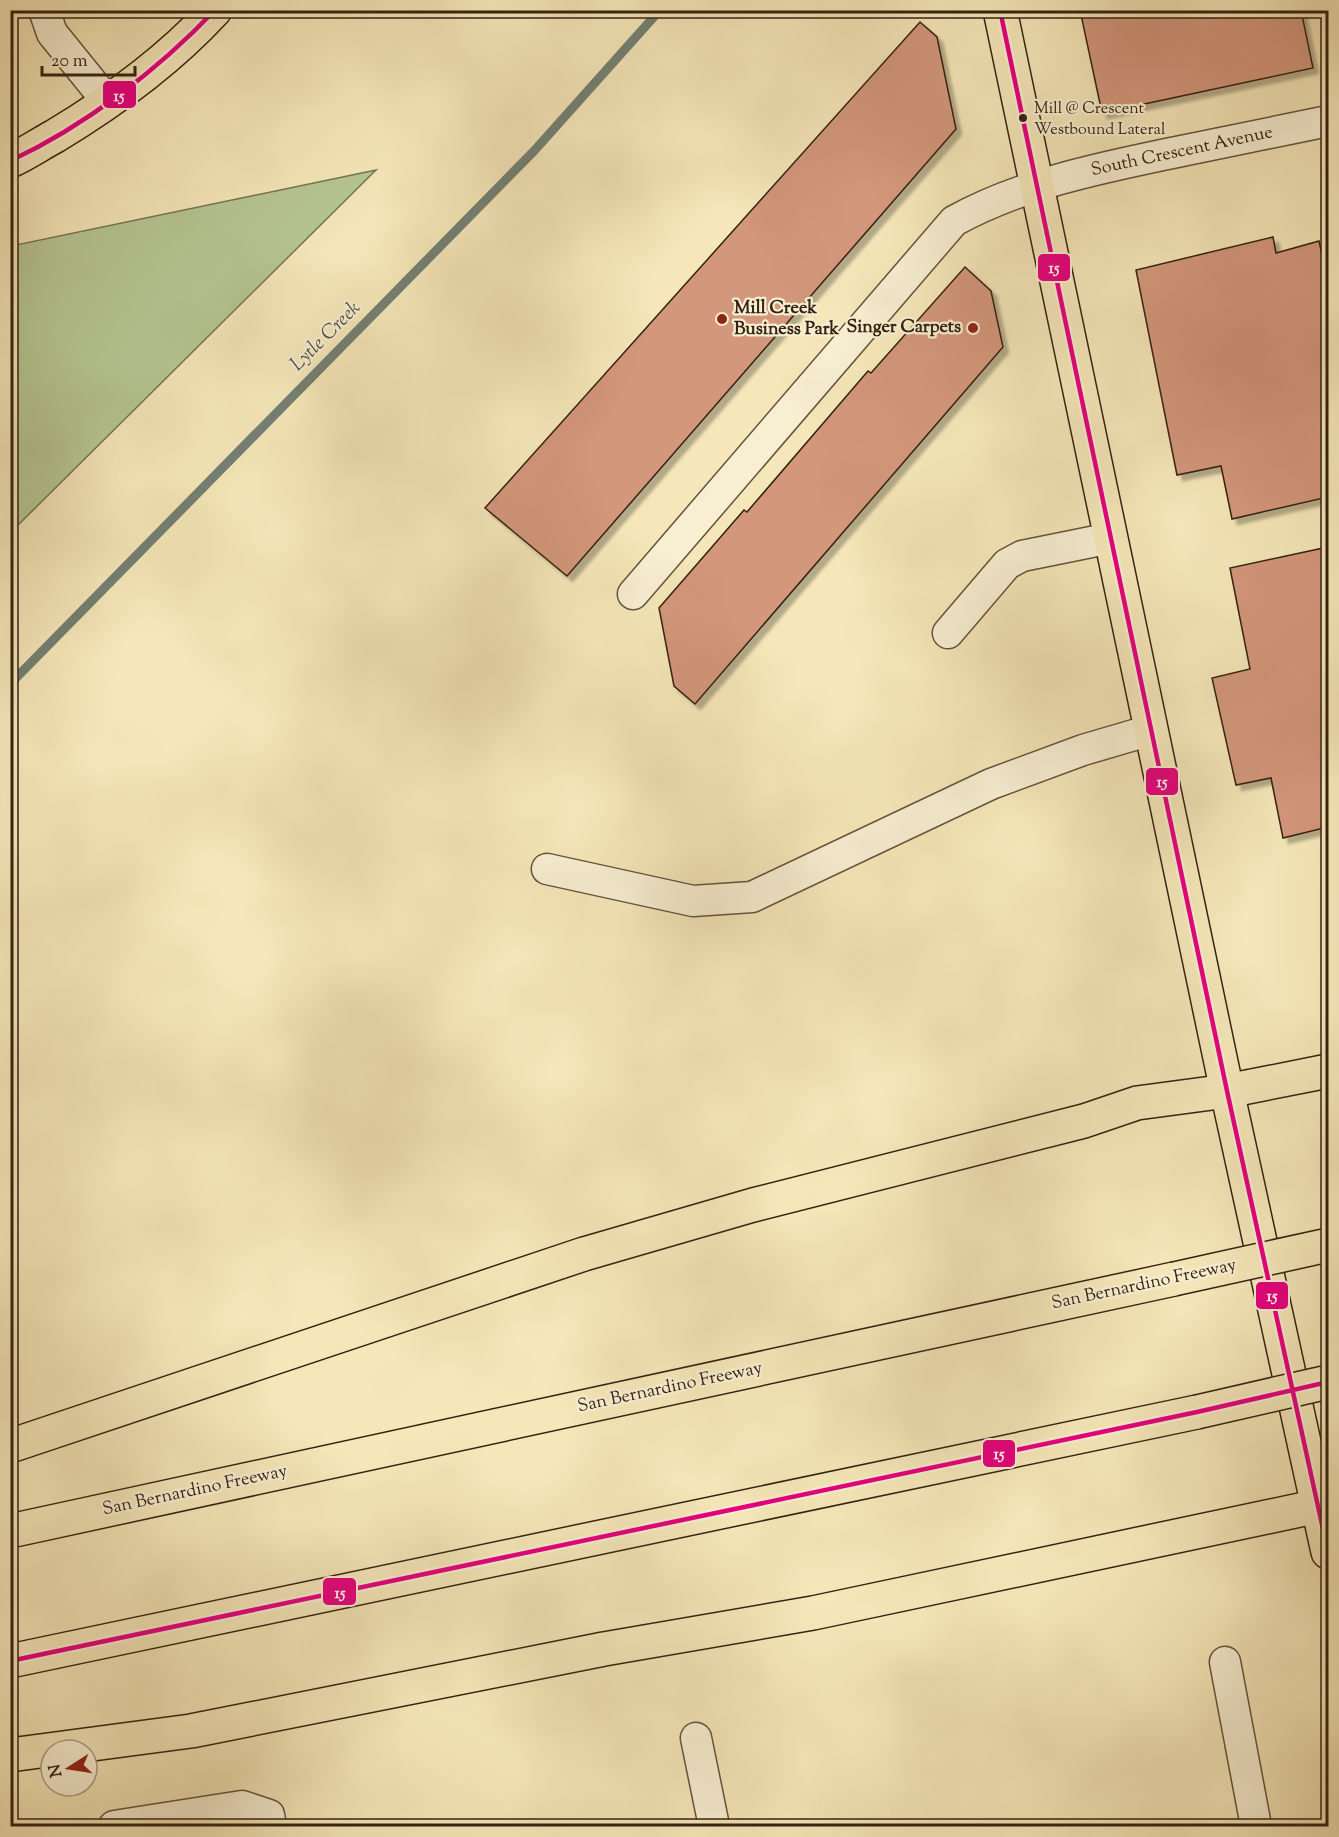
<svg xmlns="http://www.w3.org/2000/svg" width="1339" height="1837" font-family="'Sorts Mill Goudy',serif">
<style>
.green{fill:#b6c794;stroke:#757453;stroke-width:1.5}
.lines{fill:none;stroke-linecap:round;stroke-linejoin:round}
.stream{stroke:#738074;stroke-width:9}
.building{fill:#d3977b;stroke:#342212;stroke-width:1.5;filter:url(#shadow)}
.minor-casing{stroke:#64533c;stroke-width:33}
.major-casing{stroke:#342212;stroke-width:36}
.highway-casing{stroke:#342212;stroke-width:36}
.minor{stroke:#f8efd2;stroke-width:30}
.major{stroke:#f5e7b9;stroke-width:33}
.highway{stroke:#f5e7b9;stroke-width:33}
.highway-bridge-casing{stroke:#342212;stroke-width:36;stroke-linecap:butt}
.highway-bridge{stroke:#f5e7b9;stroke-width:33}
.bus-1-casing{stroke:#f8efd2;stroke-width:9}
.bus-1{stroke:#e5007d;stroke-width:4.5}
.bus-dot{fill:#342212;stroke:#f8efd2;stroke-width:2}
.poi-dot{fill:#8f2418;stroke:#f8efd2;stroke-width:2}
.labels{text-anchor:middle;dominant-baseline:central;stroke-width:4.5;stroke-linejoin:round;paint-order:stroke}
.bus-label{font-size:16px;fill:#342212;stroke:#f8efd2;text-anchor:start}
.street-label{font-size:18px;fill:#342212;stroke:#f8efd2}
.poi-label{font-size:18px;font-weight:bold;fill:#342212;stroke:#f8efd2;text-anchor:start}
.water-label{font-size:20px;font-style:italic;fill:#545143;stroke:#f8efd2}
.line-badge{stroke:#f8efd2;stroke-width:2}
.badge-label{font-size:16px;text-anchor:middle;font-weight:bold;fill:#fff}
</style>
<defs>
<filter id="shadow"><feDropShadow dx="5.5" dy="5.5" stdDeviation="1.5" flood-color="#0004"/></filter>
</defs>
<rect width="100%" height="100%" fill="#f5e7b9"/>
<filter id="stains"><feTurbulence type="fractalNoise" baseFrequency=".00333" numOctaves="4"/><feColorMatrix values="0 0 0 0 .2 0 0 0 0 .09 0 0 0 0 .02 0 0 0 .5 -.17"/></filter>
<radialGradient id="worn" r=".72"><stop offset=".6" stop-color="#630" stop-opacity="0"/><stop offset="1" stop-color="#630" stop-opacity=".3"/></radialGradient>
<!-- green -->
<path class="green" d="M 376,170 L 11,532 L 11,246 Z"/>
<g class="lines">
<!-- stream -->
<path class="stream" d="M 10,684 L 534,151 L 660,10"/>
</g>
<!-- building -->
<path class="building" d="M 1080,10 L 1301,10 L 1313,68 L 1102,113 Z
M 920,22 L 937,37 L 956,129 L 567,576 L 485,508 Z
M 1273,237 L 1276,253 L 1319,241 L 1328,284 L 1328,497 L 1232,519 L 1221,466 L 1177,475 L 1136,270 Z
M 965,267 L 991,291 L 1003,347 L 695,704 L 674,686 L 659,608 L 744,510 L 747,512 L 868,371 L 871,373 Z
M 1328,547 L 1328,827 L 1283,838 L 1271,778 L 1236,785 L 1212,678 L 1250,669 L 1230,568 Z"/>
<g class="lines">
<!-- minor casing -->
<g class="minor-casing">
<path id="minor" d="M 44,10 L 52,33 L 107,101
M 633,594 L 954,221 C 1019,185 1095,169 1167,154 C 1221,143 1275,132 1328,121
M 948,633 L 1007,564 L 1022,556 L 1111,538
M 547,869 L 693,901 L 752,897 L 991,784 L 1083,750 L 1151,730
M 1225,1662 L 1256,1826
M 696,1738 L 714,1826
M 114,1826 L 242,1806 L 269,1815 L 271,1826"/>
</g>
<!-- major casing -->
<g class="major-casing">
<path id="major" d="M 1000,10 L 1227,1091 L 1328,1552
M 10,161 C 26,154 40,144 55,136 C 113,101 169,60 215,10"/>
</g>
<!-- highway casing -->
<g class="highway-casing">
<path id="highway" d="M 10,1446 L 584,1254 L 753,1205 L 1084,1121 L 1137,1103 L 1227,1091 L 1328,1071
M 10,1531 L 1174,1279
M 10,1661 L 1197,1412
M 10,1755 L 191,1731 L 604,1649 L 813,1613 L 1328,1504"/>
</g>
<!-- minor -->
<use href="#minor" class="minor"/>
<!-- major -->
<use href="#major" class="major"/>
<!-- highway -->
<use href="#highway" class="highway"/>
<!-- highway-bridge casing -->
<g class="highway-bridge-casing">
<path id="highway-bridge" d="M 1174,1279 L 1328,1245
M 1197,1412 L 1328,1382"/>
</g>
<!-- highway-bridge -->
<use href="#highway-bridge" class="highway-bridge"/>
<!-- bus-1 casing -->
<g class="bus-1-casing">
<path id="bus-1" d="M 1000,10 L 1227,1091 L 1328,1552
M 10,161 C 85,126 158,70 215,10
M 10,1661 L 1197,1412 L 1328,1382"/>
</g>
<!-- bus-1 -->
<use href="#bus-1" class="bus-1"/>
</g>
<!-- markers -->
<circle class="bus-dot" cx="1023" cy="118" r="5"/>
<g class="poi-dot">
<circle cx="722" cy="319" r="6"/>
<circle cx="973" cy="328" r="6"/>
</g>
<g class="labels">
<!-- bus labels -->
<g class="bus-label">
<text x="1034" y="109">Mill @ Crescent<tspan x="1034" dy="21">Westbound Lateral</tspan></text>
</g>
<!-- street labels -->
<g class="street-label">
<text transform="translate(1182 152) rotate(-12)">South Crescent Avenue</text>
<text transform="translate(1144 1285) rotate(-12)">San Bernardino Freeway</text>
<text transform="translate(670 1388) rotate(-12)">San Bernardino Freeway</text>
<text transform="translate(195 1491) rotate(-12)">San Bernardino Freeway</text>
</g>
<!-- poi labels -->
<g class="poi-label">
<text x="734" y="309">Mill Creek<tspan x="734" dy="21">Business Park</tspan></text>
<text x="961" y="328" text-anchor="end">Singer Carpets</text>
</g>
<!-- water labels -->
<g class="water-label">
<text transform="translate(326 337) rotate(-45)">Lytle Creek</text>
</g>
</g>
<g class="line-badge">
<rect x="102" y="80" width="35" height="29" rx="6" fill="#e5007d"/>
<rect x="1037" y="253" width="34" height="29" rx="6" fill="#e5007d"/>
<rect x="1145" y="767" width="34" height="29" rx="6" fill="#e5007d"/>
<rect x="1255" y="1281" width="34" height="29" rx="6" fill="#e5007d"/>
<rect x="982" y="1439" width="34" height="29" rx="6" fill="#e5007d"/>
<rect x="322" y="1577" width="35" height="29" rx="6" fill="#e5007d"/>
</g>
<g class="badge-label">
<text x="119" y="101">15</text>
<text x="1054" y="273">15</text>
<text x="1162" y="787">15</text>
<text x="1272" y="1301">15</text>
<text x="999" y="1459">15</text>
<text x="340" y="1598">15</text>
</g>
<!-- margin -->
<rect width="1339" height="1837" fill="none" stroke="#f5e7b9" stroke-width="36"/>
<rect x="12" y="12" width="1315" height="1813" fill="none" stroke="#342212" stroke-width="3"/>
<rect x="18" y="18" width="1303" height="1801" fill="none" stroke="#342212" stroke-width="1.5"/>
<!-- north arrow -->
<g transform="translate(69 1768) rotate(258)"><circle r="28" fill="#f8efd2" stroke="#aa9d85" stroke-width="1.5"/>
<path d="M0-4.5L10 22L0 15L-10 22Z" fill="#8f2418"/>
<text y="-9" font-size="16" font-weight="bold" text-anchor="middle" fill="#342212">N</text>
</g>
<!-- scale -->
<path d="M42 66v9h93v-9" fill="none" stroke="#342212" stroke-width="3"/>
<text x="51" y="66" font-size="18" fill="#342212" stroke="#f8efd2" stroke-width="4.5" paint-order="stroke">20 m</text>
<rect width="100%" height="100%" filter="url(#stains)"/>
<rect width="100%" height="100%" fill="url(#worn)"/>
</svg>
